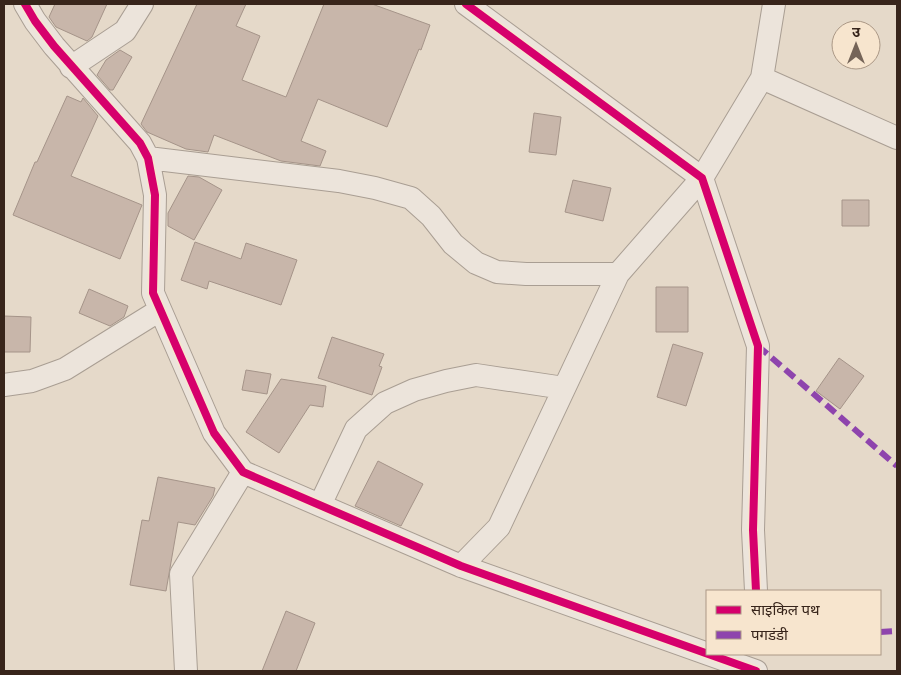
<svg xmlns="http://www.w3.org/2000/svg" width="901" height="675" font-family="Merriweather,'Noto Sans Devanagari',serif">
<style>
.building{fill:#c8b6aa;stroke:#a59489}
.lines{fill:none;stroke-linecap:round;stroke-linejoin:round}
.minor-casing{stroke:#a99e93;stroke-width:24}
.minor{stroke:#ece4db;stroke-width:22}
.quiet{stroke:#8e44ad;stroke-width:6;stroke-dasharray:12 6;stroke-linecap:butt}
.cycleway-casing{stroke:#f7e5ce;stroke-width:11}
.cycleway{stroke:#d6006c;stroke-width:8}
</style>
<rect width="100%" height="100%" fill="#e5d9c9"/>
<!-- building -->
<path class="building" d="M 55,4 L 107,4 L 92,37 L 87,41 L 56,27 L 49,17 Z
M 197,4 L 246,4 L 236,26 L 260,36 L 242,80 L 286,97 L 324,4 L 372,4 L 430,25 L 421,50 L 419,49 L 387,127 L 318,99 L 301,141 L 326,151 L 320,166 L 281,161 L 214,135 L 208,152 L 186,149 L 147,132 L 141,124 Z
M 120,50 L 132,57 L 113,90 L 110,90 L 97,75 L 106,60 Z
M 67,96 L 81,102 L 83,98 L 98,116 L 71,176 L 142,205 L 120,259 L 13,215 L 35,162 L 37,162 Z
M 534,113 L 561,117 L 556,155 L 529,152 Z
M 188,176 L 199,177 L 222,190 L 194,240 L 168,226 L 168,213 Z
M 573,180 L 611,188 L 603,221 L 565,212 Z
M 842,200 L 869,200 L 869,226 L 842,226 Z
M 195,242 L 241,259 L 246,243 L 297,260 L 281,305 L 209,281 L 207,289 L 181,280 Z
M 656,287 L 688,287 L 688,332 L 656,332 Z
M 89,289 L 128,306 L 124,317 L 110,326 L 79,313 Z
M 4,316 L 31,317 L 30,352 L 4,352 Z
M 332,337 L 384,354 L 379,366 L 382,367 L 372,395 L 318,378 Z
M 673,344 L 703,353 L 686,406 L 657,397 Z
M 839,358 L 864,376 L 840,409 L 816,391 Z
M 246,370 L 271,374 L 267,394 L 242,390 Z
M 281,379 L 326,386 L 323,407 L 310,405 L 279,453 L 246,432 Z
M 378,461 L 423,484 L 401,526 L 355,506 Z
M 158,477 L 215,488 L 213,496 L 195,525 L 178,522 L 166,591 L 130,585 L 142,520 L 149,521 Z
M 286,611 L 315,623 L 296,671 L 262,671 Z"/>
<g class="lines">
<!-- minor casing -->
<g class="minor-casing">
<path id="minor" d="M 25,4 L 35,21 L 54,46 L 140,143 L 148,158 L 155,195 L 153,293 L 214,433 L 243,472 L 461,566 L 756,671
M 466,4 L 702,178 L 758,346 L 753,530 L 756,591
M 71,67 L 125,31 L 142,4
M 762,78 L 897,138
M 148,158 L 339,181 L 375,188 L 411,198 L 431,216 L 453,244 L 476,263 L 497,272 L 526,274 L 618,274
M 4,385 L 32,381 L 65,369 L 160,310
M 320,505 L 356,429 L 385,403 L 414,390 L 446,381 L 476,375 L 564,388
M 461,566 L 499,527 L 618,274 L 702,178 L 762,78 L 774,4
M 186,671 L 181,574 L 243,472"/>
</g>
<!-- minor -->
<use href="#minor" class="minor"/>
<!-- quiet -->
<path class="quiet" d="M 758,346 L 897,466
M 880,632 L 897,631"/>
<!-- cycleway casing -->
<g class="cycleway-casing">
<path id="cycleway" d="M 25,4 L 35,21 L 54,46 L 140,143 L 148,158 L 155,195 L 153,293 L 214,433 L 243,472 L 461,566 L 756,671
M 466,4 L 702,178 L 758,346 L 753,530 L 756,591"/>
</g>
<!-- cycleway -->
<use href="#cycleway" class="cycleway"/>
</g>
<!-- border -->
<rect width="901" height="675" fill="none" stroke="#38251b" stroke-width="10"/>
<!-- legend -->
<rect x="706" y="590" width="175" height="65" fill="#f7e5ce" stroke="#ab9886"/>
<rect x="716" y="606" width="25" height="8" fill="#d6006c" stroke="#ab9886"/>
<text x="751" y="615" font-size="15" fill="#38251b">साइकिल पथ</text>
<rect x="716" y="631" width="25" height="8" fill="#8e44ad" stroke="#ab9886"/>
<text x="751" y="640" font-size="15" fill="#38251b">पगडंडी</text>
<!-- north arrow -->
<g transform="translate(856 45)"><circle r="24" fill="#f7e5ce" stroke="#ab9886"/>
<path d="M0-4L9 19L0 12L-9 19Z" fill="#756458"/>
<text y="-8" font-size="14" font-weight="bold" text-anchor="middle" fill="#38251b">उ</text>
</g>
</svg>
